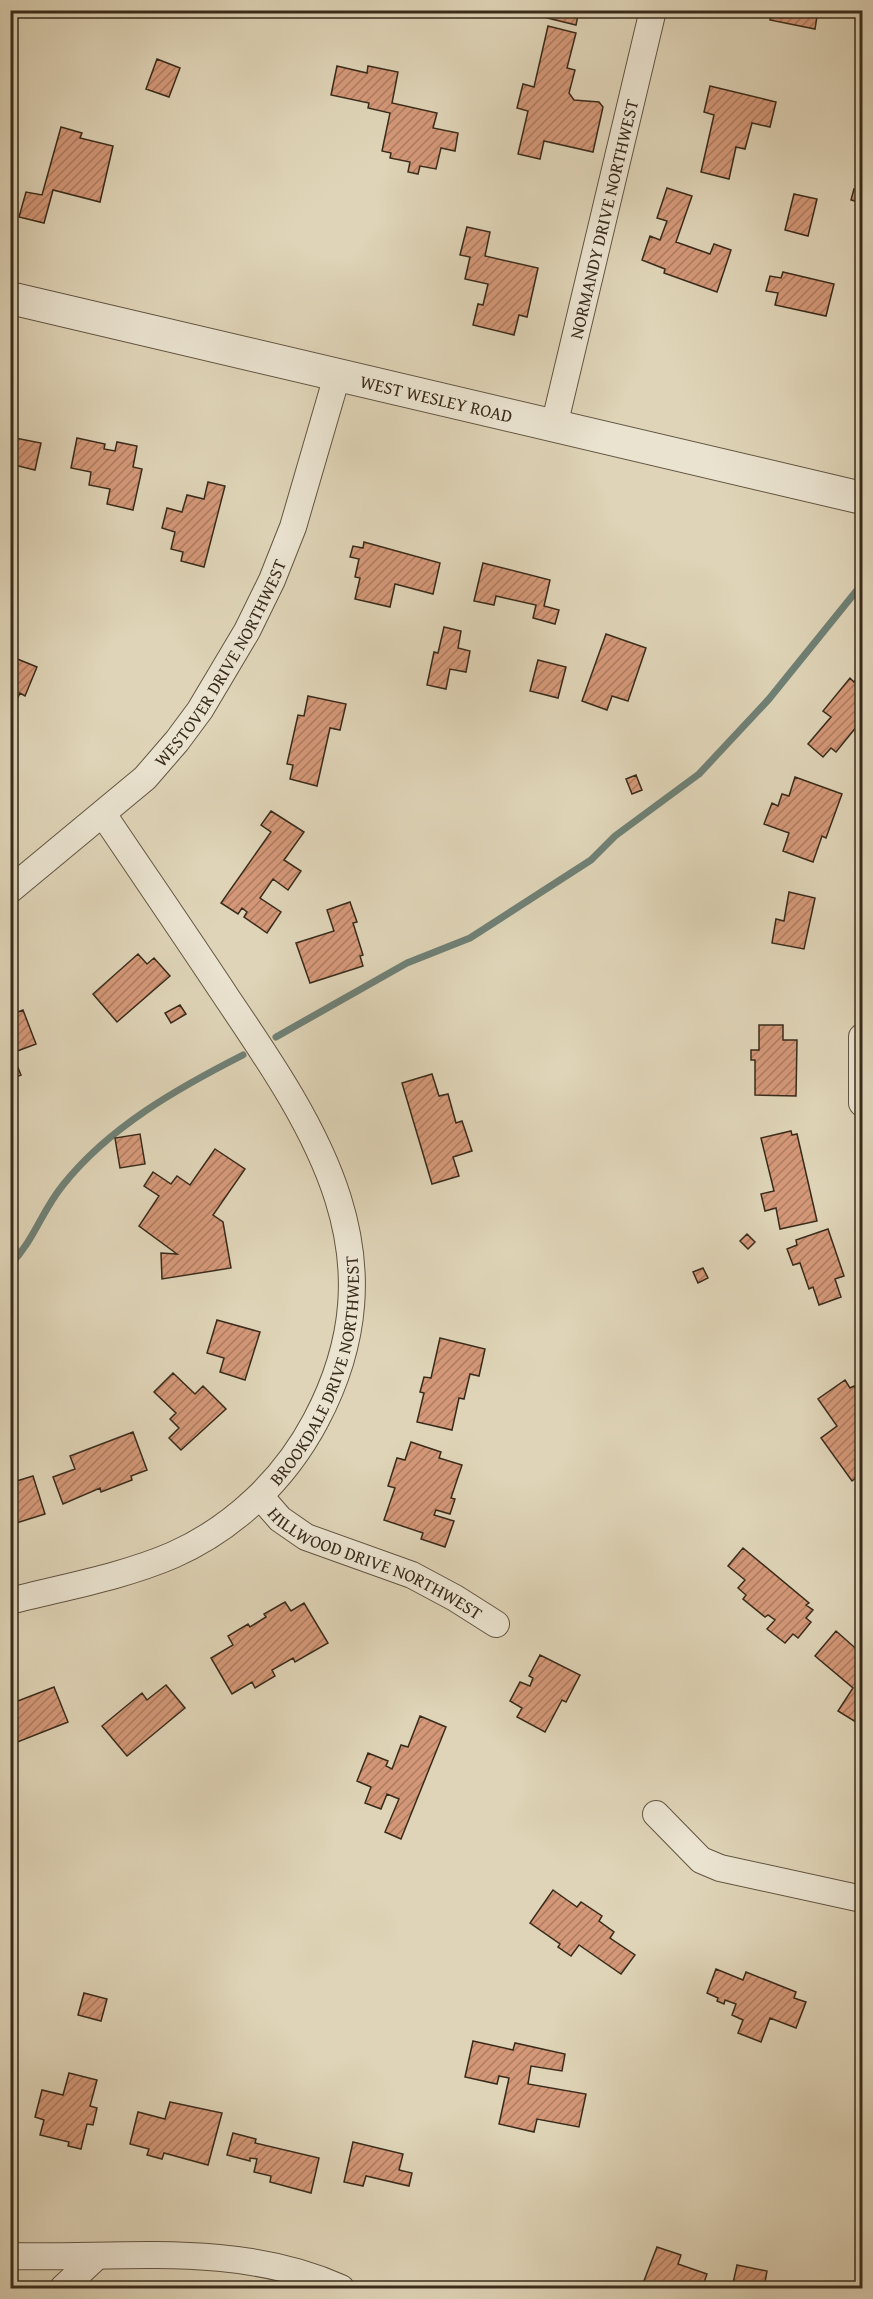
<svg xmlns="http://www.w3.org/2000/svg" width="873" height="2299" font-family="'Gentium Book Plus',serif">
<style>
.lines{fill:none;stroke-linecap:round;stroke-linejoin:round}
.stream{stroke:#6f8075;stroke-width:7}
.building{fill:url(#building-hatch);stroke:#392b1b;stroke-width:1.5}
.minor-casing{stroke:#625542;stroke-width:28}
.tertiary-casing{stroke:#625542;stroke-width:34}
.minor{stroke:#eae3d0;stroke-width:26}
.tertiary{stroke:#eae3d0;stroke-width:32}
.labels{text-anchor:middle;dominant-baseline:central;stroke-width:5;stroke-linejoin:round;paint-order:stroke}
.street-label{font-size:18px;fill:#392b1b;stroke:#eae3d0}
</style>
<defs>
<pattern id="building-hatch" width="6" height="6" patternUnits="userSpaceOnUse" patternTransform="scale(1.5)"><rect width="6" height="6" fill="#d49878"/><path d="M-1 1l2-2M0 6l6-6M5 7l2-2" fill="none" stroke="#ad7c62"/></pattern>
</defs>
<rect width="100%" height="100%" fill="#dfd4b7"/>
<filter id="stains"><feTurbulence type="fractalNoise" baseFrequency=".00333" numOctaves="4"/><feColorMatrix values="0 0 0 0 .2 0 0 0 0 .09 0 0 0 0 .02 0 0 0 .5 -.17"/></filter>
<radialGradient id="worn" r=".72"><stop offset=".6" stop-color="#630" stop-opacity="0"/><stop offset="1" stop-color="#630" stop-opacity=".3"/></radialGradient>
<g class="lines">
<!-- stream -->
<path class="stream" d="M 276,1037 L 407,963 L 470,938 L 591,860 L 615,836 L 699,774 L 769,699 L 862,584
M 10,1265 C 35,1239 41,1212 63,1185 C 109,1127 178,1088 243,1055"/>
</g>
<!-- building -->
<path class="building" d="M 515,10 L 579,10 L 576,25 Z
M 772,10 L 818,10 L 815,29 L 770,20 Z
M 548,26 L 576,33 L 567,68 L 575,70 L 569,93 L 574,100 L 599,102 L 603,107 L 593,152 L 544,141 L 540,159 L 518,154 L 528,111 L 517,108 L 523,84 L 534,87 Z
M 157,59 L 180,68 L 169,97 L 146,89 Z
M 337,66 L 367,73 L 368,66 L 398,72 L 392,103 L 437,113 L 433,128 L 458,133 L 455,151 L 441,148 L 436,169 L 420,166 L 418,174 L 408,172 L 410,162 L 390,158 L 391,153 L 382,151 L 390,113 L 368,108 L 369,103 L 331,95 Z
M 710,86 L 776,102 L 770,127 L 752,123 L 745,149 L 736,147 L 729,179 L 701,172 L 714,115 L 704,112 Z
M 61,127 L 82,133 L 80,138 L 113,146 L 100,202 L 53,190 L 44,223 L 19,217 L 26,192 L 42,195 Z
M 667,188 L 692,196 L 676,242 L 710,254 L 714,244 L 731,250 L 717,292 L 664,273 L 665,269 L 642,260 L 650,236 L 660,240 L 667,221 L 657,218 Z
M 854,189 L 862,191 L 862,203 L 851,200 Z
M 794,194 L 817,199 L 808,236 L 785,230 Z
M 467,227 L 490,232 L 485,256 L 538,268 L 527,317 L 519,315 L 514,335 L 473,325 L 478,304 L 483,305 L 488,284 L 465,279 L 470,257 L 460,255 Z
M 783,272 L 834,284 L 826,316 L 775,305 L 778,293 L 766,291 L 770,276 L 781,278 Z
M 10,437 L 41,443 L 35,470 L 10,464 Z
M 77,438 L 105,444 L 104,449 L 115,451 L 117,442 L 137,446 L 133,467 L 142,469 L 133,510 L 107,504 L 110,489 L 89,485 L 91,472 L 71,468 Z
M 208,482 L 225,486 L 204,567 L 181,561 L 183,552 L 171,549 L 175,532 L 162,528 L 167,508 L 182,512 L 187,495 L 204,499 Z
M 364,542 L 440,563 L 433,594 L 395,584 L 390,607 L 355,599 L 360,578 L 355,577 L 359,559 L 350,557 L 353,546 L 363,548 Z
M 483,563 L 550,580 L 544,606 L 559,610 L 555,624 L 533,618 L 536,605 L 496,596 L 494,605 L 474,601 Z
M 444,627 L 461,631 L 458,648 L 470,651 L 466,672 L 450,669 L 446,689 L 427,685 L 434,652 L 438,653 Z
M 606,634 L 646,648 L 628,701 L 612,696 L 607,710 L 582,701 Z
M 10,656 L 37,667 L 25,696 L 20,693 L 10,715 Z
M 538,660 L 566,667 L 558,698 L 530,691 Z
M 861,672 L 862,720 L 836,752 L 831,748 L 823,757 L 808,744 L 831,717 L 823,711 L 850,678 L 854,682 Z
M 308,696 L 346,704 L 340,730 L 330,728 L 317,786 L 290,779 L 293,765 L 287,764 L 298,715 L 304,716 Z
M 636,775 L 642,790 L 632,794 L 626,779 Z
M 795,777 L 842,794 L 826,838 L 822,836 L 813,862 L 783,851 L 789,833 L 764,824 L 772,803 L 778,806 L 782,794 L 789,796 Z
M 271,811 L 304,832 L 284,860 L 301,871 L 288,890 L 273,879 L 260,898 L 281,912 L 267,933 L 244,917 L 247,912 L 242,908 L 238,914 L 221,903 L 271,832 L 261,825 Z
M 789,892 L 815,898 L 804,949 L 772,943 L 776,919 L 784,921 Z
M 350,902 L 357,922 L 353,923 L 363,955 L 360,956 L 363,966 L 310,983 L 296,943 L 334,931 L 327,910 Z
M 138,954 L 147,964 L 154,958 L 170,976 L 117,1022 L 93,994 Z
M 180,1005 L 186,1014 L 171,1023 L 165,1013 Z
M 23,1010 L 36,1044 L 12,1053 L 21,1075 L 10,1079 L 10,1015 Z
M 759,1025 L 783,1025 L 783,1040 L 797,1040 L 796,1096 L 755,1095 L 755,1060 L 751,1060 L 751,1050 L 759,1050 Z
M 432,1074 L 439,1096 L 448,1094 L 456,1123 L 462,1121 L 472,1151 L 453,1157 L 459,1176 L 432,1184 L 402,1083 Z
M 791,1131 L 792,1135 L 797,1134 L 817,1221 L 780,1229 L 776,1208 L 765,1211 L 761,1194 L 774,1191 L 761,1138 Z
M 140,1134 L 145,1164 L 120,1168 L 115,1138 Z
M 215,1149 L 245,1169 L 213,1215 L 223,1222 L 231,1268 L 162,1279 L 161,1253 L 177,1254 L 139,1226 L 159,1196 L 144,1186 L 153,1172 L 171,1184 L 177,1176 L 190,1185 Z
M 828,1229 L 844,1276 L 835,1279 L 841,1297 L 819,1305 L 813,1287 L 809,1289 L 800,1263 L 793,1265 L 787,1249 L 797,1245 L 796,1240 Z
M 747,1234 L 755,1242 L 748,1249 L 740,1241 Z
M 703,1268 L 708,1278 L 698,1283 L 693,1272 Z
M 217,1320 L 260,1332 L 245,1380 L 220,1372 L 224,1358 L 207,1353 Z
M 440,1338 L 485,1349 L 479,1376 L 470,1374 L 464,1399 L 459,1398 L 452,1430 L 417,1422 L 424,1393 L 420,1392 L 424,1377 L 431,1378 Z
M 173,1373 L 195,1394 L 203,1386 L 226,1409 L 181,1450 L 169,1438 L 179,1428 L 170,1419 L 176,1413 L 154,1392 Z
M 845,1380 L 850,1388 L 854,1386 L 862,1398 L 862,1473 L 852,1481 L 821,1438 L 837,1426 L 818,1399 Z
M 133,1432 L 147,1470 L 131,1476 L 132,1480 L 101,1492 L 100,1488 L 63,1504 L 53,1477 L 75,1469 L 70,1456 Z
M 411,1442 L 441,1452 L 439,1458 L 462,1465 L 451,1498 L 455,1499 L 450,1514 L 436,1510 L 434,1515 L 454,1521 L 445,1547 L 421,1539 L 423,1533 L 384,1520 L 395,1488 L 388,1486 L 397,1458 L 405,1460 Z
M 33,1476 L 45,1514 L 10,1525 L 10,1483 Z
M 743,1548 L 809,1603 L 806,1605 L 813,1610 L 806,1618 L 811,1622 L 798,1638 L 793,1634 L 785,1643 L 767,1629 L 775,1620 L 768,1615 L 765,1617 L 743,1599 L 746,1595 L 738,1588 L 745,1580 L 728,1566 Z
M 285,1602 L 291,1611 L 304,1603 L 328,1643 L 295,1662 L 293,1658 L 272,1670 L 275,1676 L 255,1688 L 252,1682 L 232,1694 L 211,1658 L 233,1645 L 228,1636 L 248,1624 L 250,1627 L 266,1617 L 264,1614 Z
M 836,1631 L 862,1654 L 862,1717 L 859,1724 L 838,1711 L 853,1688 L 815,1656 Z
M 540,1655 L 580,1675 L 566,1702 L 562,1700 L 545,1732 L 517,1717 L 522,1708 L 510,1701 L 520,1682 L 530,1686 L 533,1678 L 529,1676 Z
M 166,1685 L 185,1708 L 127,1756 L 102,1726 L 142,1693 L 147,1700 Z
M 54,1687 L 68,1722 L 10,1745 L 10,1704 Z
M 420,1716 L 446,1727 L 401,1839 L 385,1832 L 399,1799 L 387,1794 L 381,1809 L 365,1803 L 371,1787 L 357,1781 L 368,1753 L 388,1761 L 386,1766 L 392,1769 L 401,1745 L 408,1747 Z
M 553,1890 L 577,1907 L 581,1902 L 602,1916 L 599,1921 L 614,1932 L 610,1938 L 635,1955 L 621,1974 L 579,1945 L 571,1956 L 558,1947 L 560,1944 L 530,1923 Z
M 716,1969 L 743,1980 L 746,1972 L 796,1992 L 794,1998 L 806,2002 L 796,2028 L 770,2018 L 761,2042 L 738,2033 L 743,2020 L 732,2015 L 736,2004 L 725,2000 L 724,2004 L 717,2001 L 718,1998 L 707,1993 Z
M 84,1993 L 107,1999 L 101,2021 L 78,2015 Z
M 473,2041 L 513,2050 L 515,2043 L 565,2054 L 562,2071 L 531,2066 L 528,2084 L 586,2094 L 579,2127 L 537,2119 L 534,2132 L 499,2124 L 509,2078 L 499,2076 L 497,2084 L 465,2077 Z
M 10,2063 L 16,2064 L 10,2086 Z
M 69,2073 L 97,2080 L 90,2106 L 97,2108 L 93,2125 L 87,2124 L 81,2149 L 68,2146 L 69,2142 L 40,2135 L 44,2120 L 35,2117 L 42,2090 L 63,2095 Z
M 170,2102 L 222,2113 L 208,2165 L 164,2153 L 162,2159 L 147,2155 L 149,2149 L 130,2144 L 138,2112 L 165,2119 Z
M 233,2133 L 256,2139 L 255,2143 L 319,2158 L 311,2193 L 270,2182 L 271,2176 L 254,2172 L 257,2159 L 250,2158 L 250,2161 L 227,2155 Z
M 353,2142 L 403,2154 L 399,2170 L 412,2173 L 409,2186 L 366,2176 L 363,2186 L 344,2182 Z
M 657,2247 L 681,2255 L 678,2264 L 707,2274 L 702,2288 L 649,2288 L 642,2286 Z
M 737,2265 L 767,2271 L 764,2288 L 732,2288 Z"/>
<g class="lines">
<!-- minor casing -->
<g class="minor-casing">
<g id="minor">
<path id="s1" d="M 554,426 L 653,10"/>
<path id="s2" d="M 10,890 L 145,778 L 177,741 L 200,710 L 247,631 L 272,580 L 293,527 L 337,376"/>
<path d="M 862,1037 L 862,1103"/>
<path id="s3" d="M 260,1496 L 280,1519 L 306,1537 L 412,1575 L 455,1598 L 496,1624"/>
<path id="s4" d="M 10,1601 C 64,1587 122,1577 173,1555 C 234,1528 285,1479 316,1420 C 402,1257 318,1132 227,998 C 186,936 144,875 103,814"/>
<path d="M 656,1814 L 701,1860 L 720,1868 L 862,1899"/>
<path d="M 10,2256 C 121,2259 237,2241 341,2288"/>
<path d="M 63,2288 L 96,2257"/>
</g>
</g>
<!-- tertiary casing -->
<g class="tertiary-casing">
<g id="tertiary">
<path id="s5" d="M 10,298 L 862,498"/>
</g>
</g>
<!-- minor -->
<use href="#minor" class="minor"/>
<!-- tertiary -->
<use href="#tertiary" class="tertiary"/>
</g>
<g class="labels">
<!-- street labels -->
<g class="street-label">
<text stroke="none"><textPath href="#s1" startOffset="213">NORMANDY DRIVE NORTHWEST</textPath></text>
<text stroke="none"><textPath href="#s5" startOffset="438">WEST WESLEY ROAD</textPath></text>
<text stroke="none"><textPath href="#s2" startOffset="314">WESTOVER DRIVE NORTHWEST</textPath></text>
<text stroke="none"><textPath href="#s4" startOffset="417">BROOKDALE DRIVE NORTHWEST</textPath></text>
<text stroke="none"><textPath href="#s3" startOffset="136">HILLWOOD DRIVE NORTHWEST</textPath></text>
</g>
</g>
<!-- margin -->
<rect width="873" height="2299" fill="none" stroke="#dfd4b7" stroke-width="36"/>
<rect x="12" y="12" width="849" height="2275" fill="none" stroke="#392b1b" stroke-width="3"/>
<rect x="18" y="18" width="837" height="2263" fill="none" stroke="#392b1b" stroke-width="1.5"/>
<rect width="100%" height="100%" filter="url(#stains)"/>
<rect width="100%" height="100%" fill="url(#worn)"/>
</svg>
